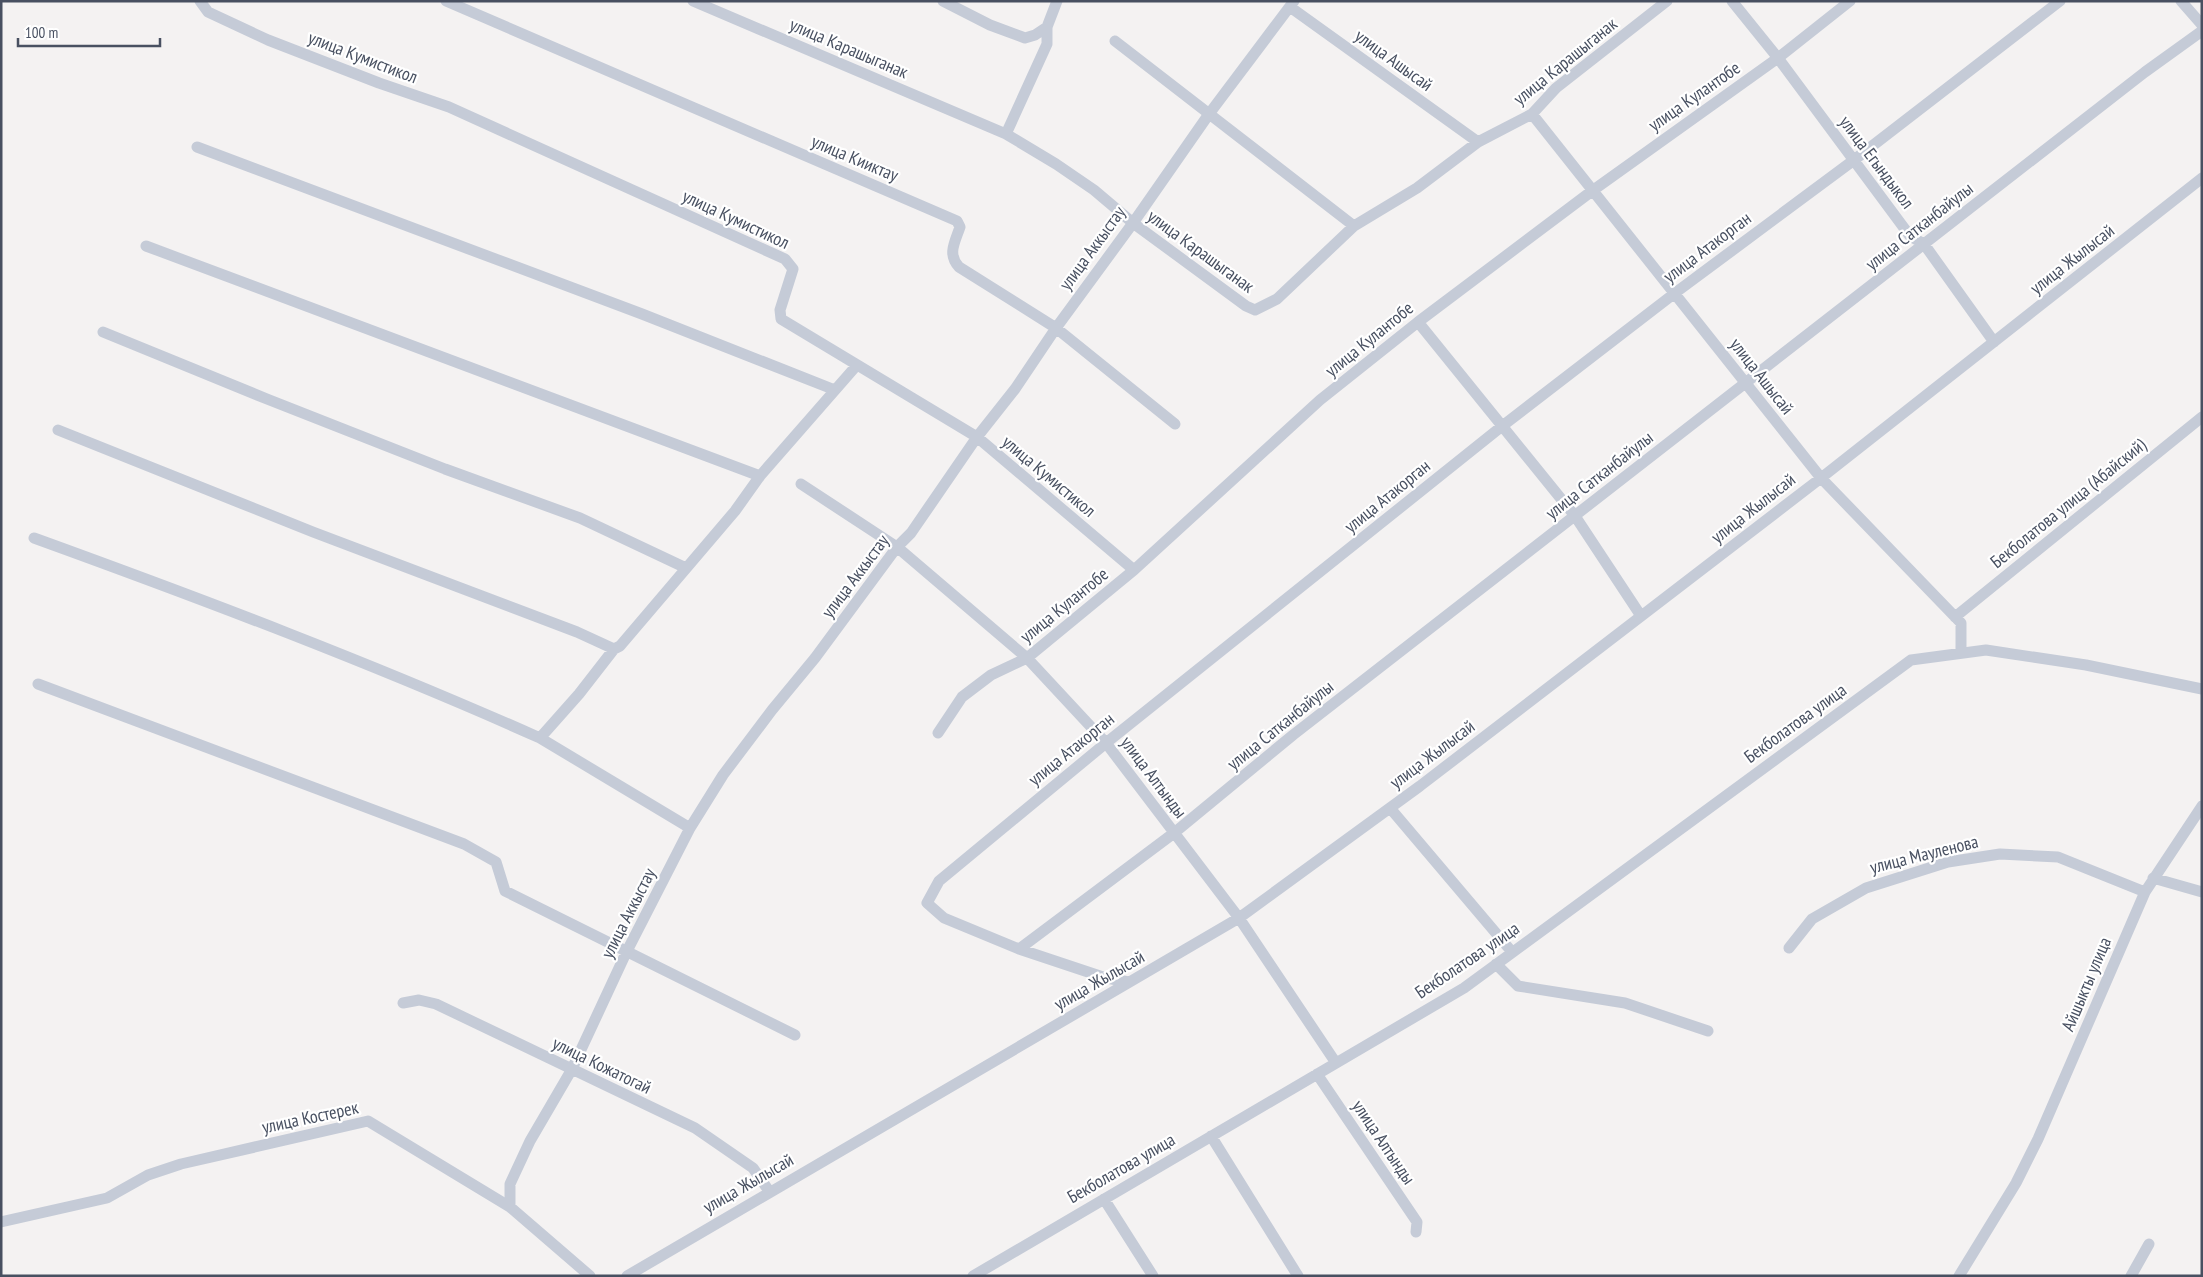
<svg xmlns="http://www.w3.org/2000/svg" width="2203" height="1277" font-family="'PT Sans Narrow',sans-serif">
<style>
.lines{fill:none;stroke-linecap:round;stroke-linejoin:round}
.minor{stroke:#c5cbd7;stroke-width:11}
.labels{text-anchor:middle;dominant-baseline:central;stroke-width:4.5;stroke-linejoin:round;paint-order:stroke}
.street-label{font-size:18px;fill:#485061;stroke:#fff}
</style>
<rect width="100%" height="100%" fill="#f4f2f2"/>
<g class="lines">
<!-- minor -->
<path class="minor" d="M 200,1 L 208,12 L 268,40 L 379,83 L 449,107 L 785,259 L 793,269 L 780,310 L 781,319 L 977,437 L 1134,570
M 446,1 L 957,221 L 960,227 C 955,242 947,254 959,267 L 1056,328 L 1175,424
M 693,1 L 1006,134 L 1056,164 L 1094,190 L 1133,223 L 1246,306 L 1255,310 L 1277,299 L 1354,226 L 1417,188 L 1478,142 L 1532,114 L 1556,88 L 1667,1
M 943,1 L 990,25 L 1025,38 L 1035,35 L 1047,27 L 1057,1
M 1732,1 L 1778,58 L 1910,236 L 1924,244 L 1994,342
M 2181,1 L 2202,25
M 1290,7 L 1478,142
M 1115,41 L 1354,226
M 1532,114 L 1821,478 L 1961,623 L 1961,653
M 1006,134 L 1047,44 L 1047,27
M 197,147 L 642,314 L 835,390
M 146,246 L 760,476
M 1418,322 L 1575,516 L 1641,616
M 103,332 L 267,399 L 445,469 L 580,518 L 686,568
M 58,430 L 313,532 L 577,632 L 614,649 L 620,646 L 735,511 L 760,476 L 857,365
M 801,484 L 897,547 L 1027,658 L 1106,743 L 1239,918 L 1336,1063
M 34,538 C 205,600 374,664 540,738 L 579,694 L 614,649
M 1955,617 L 2202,417
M 38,684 L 464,844 L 496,862 L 505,891 L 795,1035
M 938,733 L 962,697 L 991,675 L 1027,658 L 1134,570 L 1320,400 L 1418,322 L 1592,191 L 1778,58 L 1850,1
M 540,738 L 690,828
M 1390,808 L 1512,952
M 2153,878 L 2202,892
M 1789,948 L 1812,919 L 1866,888 L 1948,862 L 2000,854 L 2058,857 L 2145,892
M 1019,949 L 1174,833 L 1293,735 L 2145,72 L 2202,31
M 1496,964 L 1518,986 L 1625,1003 L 1708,1031
M 1129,982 L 1106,978 L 1019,949 L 944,918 L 927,903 L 939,881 L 1106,743 L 1501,427 L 1675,293 L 1854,160 L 2060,1
M 403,1003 L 419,1000 L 436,1004 L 695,1128 L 753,1168 L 769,1191
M 1317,1074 L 1417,1222 L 1416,1232
M 1211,1136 L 1298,1276
M 1104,1199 L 1153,1276
M 510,1207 L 510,1184 L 530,1141 L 572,1069 L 626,953 L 690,828 L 723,775 L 772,710 L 815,658 L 897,547 L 911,533 L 977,437 L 1015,389 L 1056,328 L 1133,223 L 1209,114 L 1294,1
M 1,1222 L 107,1198 L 148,1175 L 181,1164 L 368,1121 L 510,1207 L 590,1276
M 627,1276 L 1239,918 L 1420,786 L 1821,478 L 2202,178
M 973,1276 L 1464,988 L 1911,660 L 1986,650 L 2086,665 L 2202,689
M 1959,1276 L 2016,1183 L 2038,1139 L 2145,892 L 2202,806
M 2131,1276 L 2149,1244"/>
</g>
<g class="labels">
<!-- street labels -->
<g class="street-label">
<text transform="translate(849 48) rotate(23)">улица Карашыганак</text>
<text transform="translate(363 57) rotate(21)">улица Кумистикол</text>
<text transform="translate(1394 60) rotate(36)">улица Ашысай</text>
<text transform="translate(1565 61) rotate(-39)">улица Карашыганак</text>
<text transform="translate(1694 96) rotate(-35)">улица Кулантобе</text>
<text transform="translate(855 158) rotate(23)">улица Кииктау</text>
<text transform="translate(1877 162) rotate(53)">улица Егындыкол</text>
<text transform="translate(736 219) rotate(25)">улица Кумистикол</text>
<text transform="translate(1919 226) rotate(-38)">улица Сатканбайулы</text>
<text transform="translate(1707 247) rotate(-37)">улица Атакорган</text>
<text transform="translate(1092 248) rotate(-54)">улица Аккыстау</text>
<text transform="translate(1201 251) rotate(36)">улица Карашыганак</text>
<text transform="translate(2072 259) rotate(-38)">улица Жылысай</text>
<text transform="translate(1369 339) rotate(-39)">улица Кулантобе</text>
<text transform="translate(1762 376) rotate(52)">улица Ашысай</text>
<text transform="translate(1599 475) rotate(-38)">улица Сатканбайулы</text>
<text transform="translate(1049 476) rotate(40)">улица Кумистикол</text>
<text transform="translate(1387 496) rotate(-39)">улица Атакорган</text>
<text transform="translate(2068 503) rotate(-39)">Бекболатова улица (Абайский)</text>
<text transform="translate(1753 508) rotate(-38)">улица Жылысай</text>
<text transform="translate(855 576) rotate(-53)">улица Аккыстау</text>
<text transform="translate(1064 605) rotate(-39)">улица Кулантобе</text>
<text transform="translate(1795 723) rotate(-36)">Бекболатова улица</text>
<text transform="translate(1280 725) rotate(-39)">улица Сатканбайулы</text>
<text transform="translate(1071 749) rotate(-39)">улица Атакорган</text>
<text transform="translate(1432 754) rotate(-37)">улица Жылысай</text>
<text transform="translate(1154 777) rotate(53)">улица Алтынды</text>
<text transform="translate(1924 854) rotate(-14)">улица Мауленова</text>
<text transform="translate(628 913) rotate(-63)">улица Аккыстау</text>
<text transform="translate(1467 960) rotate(-34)">Бекболатова улица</text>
<text transform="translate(1099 980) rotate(-30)">улица Жылысай</text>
<text transform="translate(2086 984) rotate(-67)">Айшыкты улица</text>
<text transform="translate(602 1065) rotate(26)">улица Кожатогай</text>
<text transform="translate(310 1117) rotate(-12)">улица Костерек</text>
<text transform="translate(1384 1142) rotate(56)">улица Алтынды</text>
<text transform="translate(1121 1168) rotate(-30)">Бекболатова улица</text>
<text transform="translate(748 1183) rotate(-30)">улица Жылысай</text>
</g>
</g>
<!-- border -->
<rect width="2203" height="1277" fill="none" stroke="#485061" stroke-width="5"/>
<!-- scale -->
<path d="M18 38v8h142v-8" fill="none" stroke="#485061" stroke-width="2.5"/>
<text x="25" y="38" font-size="15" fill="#485061" stroke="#ffffff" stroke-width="4" paint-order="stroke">100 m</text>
</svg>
